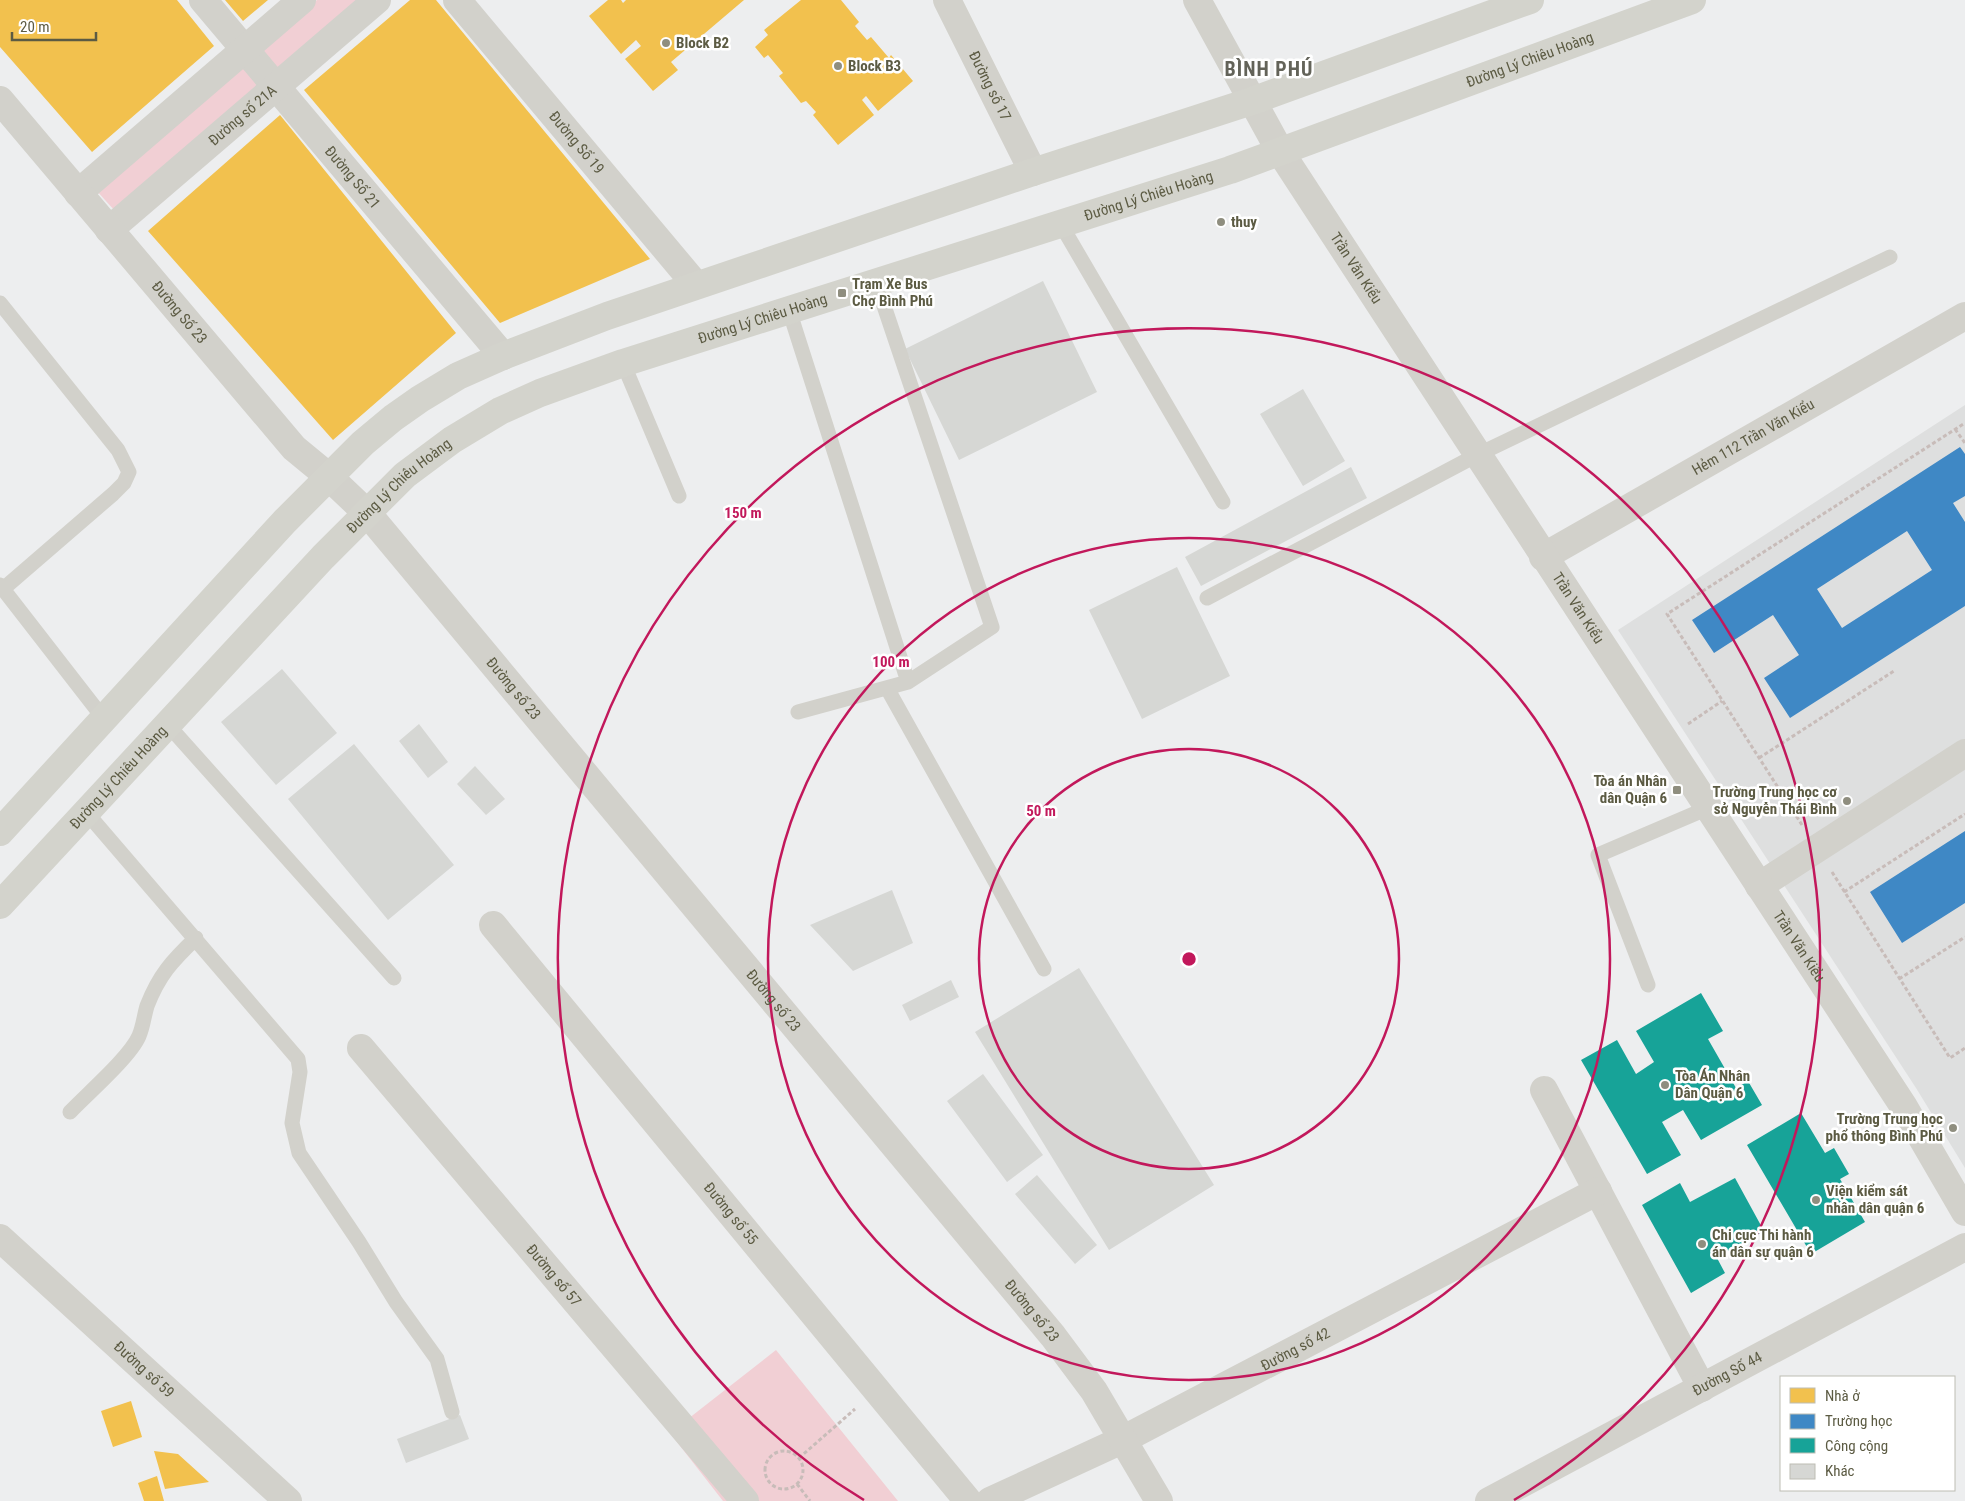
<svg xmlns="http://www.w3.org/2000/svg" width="1965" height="1501" font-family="'Roboto Condensed',sans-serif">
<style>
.education{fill:#dedfdf}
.green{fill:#f1cfd4}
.homes{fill:#f2c14e}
.schools{fill:#3f88c5;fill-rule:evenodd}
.public{fill:#17a398}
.building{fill:#d6d7d4}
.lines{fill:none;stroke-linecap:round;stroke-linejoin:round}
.path{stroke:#c8bcb9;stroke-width:3;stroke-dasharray:4 2.5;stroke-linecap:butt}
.service{stroke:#d2d1cb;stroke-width:15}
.minor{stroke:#d2d1cb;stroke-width:28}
.tertiary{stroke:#d2d1cb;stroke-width:28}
.secondary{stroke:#d3d3cc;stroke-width:28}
.ring{fill:none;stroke:#c2185b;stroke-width:2.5}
.poi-dot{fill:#8f8e7f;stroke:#fff;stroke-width:2}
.labels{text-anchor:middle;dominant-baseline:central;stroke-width:5;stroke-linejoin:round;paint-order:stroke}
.poi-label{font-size:15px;font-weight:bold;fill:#5c5b43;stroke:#fff;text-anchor:start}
.street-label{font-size:15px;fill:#5c5b43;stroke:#fff}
.district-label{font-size:20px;font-weight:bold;letter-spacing:1px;fill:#636359;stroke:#fff}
.centre{fill:#c2185b;stroke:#fff;stroke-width:2.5}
.ring-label{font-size:15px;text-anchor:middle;font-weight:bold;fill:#c2185b;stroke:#fff;stroke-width:5;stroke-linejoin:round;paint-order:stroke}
</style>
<rect width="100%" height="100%" fill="#edeeef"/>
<!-- education -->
<path class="education" d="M 1965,405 L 1965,1168 L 1916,1088 L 1618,630 Z"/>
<!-- green -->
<path class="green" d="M 317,0 L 363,0 L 278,72 L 259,50 Z
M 244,62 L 262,85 L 115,211 L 96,190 Z
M 776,1350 L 898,1501 L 723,1501 L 670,1433 Z"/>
<!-- homes -->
<path class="homes" d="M 0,0 L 177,0 L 214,46 L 92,152 L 0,47 Z
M 225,0 L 268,0 L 243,21 Z
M 410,0 L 436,0 L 650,259 L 500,323 L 304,90 Z
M 608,0 L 621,0 L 623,3 L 626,0 L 744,0 L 671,62 L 678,70 L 653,91 L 625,59 L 641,46 L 636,40 L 621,54 L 589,16 Z
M 801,0 L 841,0 L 859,22 L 855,26 L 867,40 L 871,37 L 889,58 L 891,55 L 913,81 L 878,111 L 866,96 L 862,100 L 874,115 L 838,145 L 813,115 L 816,112 L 806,101 L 801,103 L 779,76 L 783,73 L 768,55 L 764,58 L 755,47 L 768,35 L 764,30 Z
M 280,115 L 456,333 L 333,440 L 148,231 Z
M 131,1401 L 142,1437 L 113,1447 L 101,1411 Z
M 154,1451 L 178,1454 L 209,1482 L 165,1489 Z
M 157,1476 L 164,1501 L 144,1501 L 138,1483 Z"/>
<!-- schools -->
<path class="schools" d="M 1960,447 L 1965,454 L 1965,496 L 1953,503 L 1965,522 L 1965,606 L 1790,718 L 1764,678 L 1799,655 L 1773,615 L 1714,653 L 1692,620 ZM 1907,531 L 1932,570 L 1842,628 L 1817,589 Z
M 1965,831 L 1965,903 L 1902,943 L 1870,892 Z"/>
<!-- public -->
<path class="public" d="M 1701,993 L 1723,1031 L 1708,1039 L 1736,1088 L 1748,1081 L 1762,1105 L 1701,1140 L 1683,1110 L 1662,1122 L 1681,1155 L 1647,1174 L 1581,1060 L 1617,1040 L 1636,1074 L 1654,1062 L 1636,1031 Z
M 1801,1113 L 1825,1153 L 1834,1148 L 1849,1174 L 1840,1179 L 1865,1222 L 1811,1254 L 1747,1145 Z
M 1735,1178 L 1764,1231 L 1717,1258 L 1725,1273 L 1691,1293 L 1642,1205 L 1680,1183 L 1690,1202 Z"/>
<!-- building -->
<path class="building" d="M 1043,281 L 1097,392 L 959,460 L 905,349 Z
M 1303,389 L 1345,461 L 1303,486 L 1260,414 Z
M 1351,467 L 1367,498 L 1201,586 L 1185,557 Z
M 1177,567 L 1230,676 L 1142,719 L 1089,610 Z
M 282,669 L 337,733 L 276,785 L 221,722 Z
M 419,724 L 448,762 L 428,778 L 399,741 Z
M 354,744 L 454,865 L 388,920 L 288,799 Z
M 475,766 L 505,799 L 486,815 L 457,784 Z
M 892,890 L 913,943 L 853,971 L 810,925 Z
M 1079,968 L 1214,1185 L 1109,1250 L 975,1032 Z
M 951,980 L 959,997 L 910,1021 L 902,1005 Z
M 983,1074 L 1043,1155 L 1007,1182 L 947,1101 Z
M 1037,1175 L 1097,1245 L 1075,1264 L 1015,1194 Z
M 460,1415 L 469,1439 L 406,1463 L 397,1439 Z"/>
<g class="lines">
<!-- path -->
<path class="path" d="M 1955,429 L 1965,443
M 1688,724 L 1722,701
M 1759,758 L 1894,671
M 1802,825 L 1667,614 L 1965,423
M 1832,872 L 1950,1058 L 1965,1048
M 1844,892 L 1965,814
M 1899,979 L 1965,937
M765 1470a19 19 0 1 1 38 0a19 19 0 1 1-38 0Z
M 799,1458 L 855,1409
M 797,1484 L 810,1501"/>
<!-- service -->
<path class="service" d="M 1060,223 L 1223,502
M 0,303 L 118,450 L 129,472 L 124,483 L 113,494 L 3,589
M 789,310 L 908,682
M 623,363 L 679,496
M 0,585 L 104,719
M 1207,598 L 1477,455 L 1890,257
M 887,688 L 1044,969
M 798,712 L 908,682 L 992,627 L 876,282
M 168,725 L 394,978
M 86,812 L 298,1059 L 300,1072 L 292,1123 L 299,1153 L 359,1242 L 396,1302 L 437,1359 L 452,1412
M 1648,985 L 1598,855 L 1708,808
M 70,1112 C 87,1094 130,1057 139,1036 C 143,1027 144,1016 147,1006 C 159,975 172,961 196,938"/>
<!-- minor -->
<g class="minor">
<path id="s1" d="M 203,0 L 503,356"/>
<path id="s2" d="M 457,0 L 696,285"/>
<path id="s3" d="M 947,0 L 1033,172"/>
<path d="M 78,193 L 302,0"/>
<path id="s4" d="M 109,230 L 377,0"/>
<path id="s5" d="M 1543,557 L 1965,316"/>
<path d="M 1759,886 L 1965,753"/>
<path id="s6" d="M 493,925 L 968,1501"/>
<path id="s7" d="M 361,1048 L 745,1501"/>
<path d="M 1544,1090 L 1702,1388"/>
<path id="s8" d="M 0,1238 L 288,1501"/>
<path id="s9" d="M 990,1501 L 1122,1440 L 1598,1191"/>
<path id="s10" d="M 1489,1501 L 1965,1247"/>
</g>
<!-- tertiary -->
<g class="tertiary">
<path id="s11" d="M 1197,0 L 1281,153 L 1904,1107 L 1965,1212"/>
<path id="s12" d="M 0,100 L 294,448 L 328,476 L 368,514 L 1053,1336 L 1094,1391 L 1159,1501"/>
</g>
<!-- secondary -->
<g class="secondary">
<path d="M 0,832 L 285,521 L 363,443 L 393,418 L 420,399 L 458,376 L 503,356 L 607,316 L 1033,172 L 1252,101 L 1530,0"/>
<path id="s13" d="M 0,905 L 323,557 L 405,475 L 452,440 L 500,411 L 540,393 L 623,363 L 1230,170 L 1692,0"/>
</g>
</g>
<!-- distance rings -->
<g class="ring">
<circle cx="1189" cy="959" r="210"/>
<circle cx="1189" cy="959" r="421"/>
<path d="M864 1500A631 631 0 1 1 1514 1500"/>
</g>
<!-- markers -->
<g class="poi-dot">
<circle cx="666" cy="43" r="5"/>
<circle cx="838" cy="66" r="5"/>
<circle cx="1221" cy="222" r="5"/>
<rect x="837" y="288" width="10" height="10" rx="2.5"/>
<rect x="1672" y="785" width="10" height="10" rx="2.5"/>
<circle cx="1847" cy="801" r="5"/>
<circle cx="1665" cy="1085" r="5"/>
<circle cx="1953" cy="1128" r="5"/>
<circle cx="1816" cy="1200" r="5"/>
<circle cx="1702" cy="1244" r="5"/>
</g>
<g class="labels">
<!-- poi labels -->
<g class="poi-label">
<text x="676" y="43">Block B2</text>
<text x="848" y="66">Block B3</text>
<text x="1231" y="222">thuy</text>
<text x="852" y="284">Trạm Xe Bus<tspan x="852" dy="17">Chợ Bình Phú</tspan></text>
<text x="1667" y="781" text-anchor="end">Tòa án Nhân<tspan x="1667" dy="17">dân Quận 6</tspan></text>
<text x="1837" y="792" text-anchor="end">Trường Trung học cơ<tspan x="1837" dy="17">sở Nguyễn Thái Bình</tspan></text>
<text x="1675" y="1076">Tòa Án Nhân<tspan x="1675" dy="17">Dân Quận 6</tspan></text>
<text x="1943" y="1119" text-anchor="end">Trường Trung học<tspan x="1943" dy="17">phổ thông Bình Phú</tspan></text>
<text x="1826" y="1191">Viện kiểm sát<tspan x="1826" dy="17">nhân dân quận 6</tspan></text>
<text x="1712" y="1235">Chi cục Thi hành<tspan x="1712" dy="17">án dân sự quận 6</tspan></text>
</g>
<!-- street labels -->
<g class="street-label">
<text stroke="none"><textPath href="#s13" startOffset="1794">Đường Lý Chiêu Hoàng</textPath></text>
<text stroke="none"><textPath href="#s3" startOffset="96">Đường số 17</textPath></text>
<text stroke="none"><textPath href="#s4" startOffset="176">Đường số 21A</textPath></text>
<text stroke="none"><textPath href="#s2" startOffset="186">Đường Số 19</textPath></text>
<text stroke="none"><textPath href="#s1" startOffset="232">Đường Số 21</textPath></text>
<text stroke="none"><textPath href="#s13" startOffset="1389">Đường Lý Chiêu Hoàng</textPath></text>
<text stroke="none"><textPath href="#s11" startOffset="312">Trần Văn Kiểu</textPath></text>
<text stroke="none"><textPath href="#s12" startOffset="278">Đường Số 23</textPath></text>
<text stroke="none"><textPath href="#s13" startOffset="984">Đường Lý Chiêu Hoàng</textPath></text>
<text stroke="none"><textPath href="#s5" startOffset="242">Hẻm 112 Trần Văn Kiểu</textPath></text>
<text stroke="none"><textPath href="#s13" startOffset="579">Đường Lý Chiêu Hoàng</textPath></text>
<text stroke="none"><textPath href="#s11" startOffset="718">Trần Văn Kiểu</textPath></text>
<text stroke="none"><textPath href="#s12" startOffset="782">Đường số 23</textPath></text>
<text stroke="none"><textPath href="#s13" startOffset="174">Đường Lý Chiêu Hoàng</textPath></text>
<text stroke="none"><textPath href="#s11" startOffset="1122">Trần Văn Kiểu</textPath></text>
<text stroke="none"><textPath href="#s12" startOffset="1188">Đường số 23</textPath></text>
<text stroke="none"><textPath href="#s6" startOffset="374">Đường số 55</textPath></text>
<text stroke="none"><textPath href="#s7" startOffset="298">Đường số 57</textPath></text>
<text stroke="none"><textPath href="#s12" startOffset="1592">Đường số 23</textPath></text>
<text stroke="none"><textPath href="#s9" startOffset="341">Đường số 42</textPath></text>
<text stroke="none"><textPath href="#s8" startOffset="195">Đường số 59</textPath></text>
<text stroke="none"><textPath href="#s10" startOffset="270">Đường Số 44</textPath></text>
</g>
<!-- district labels -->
<g class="district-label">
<text x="1269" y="69">BÌNH PHÚ</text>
</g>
</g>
<circle cx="1189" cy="959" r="8" class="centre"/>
<g class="ring-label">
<text x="743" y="518">150 m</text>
<text x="891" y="667">100 m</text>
<text x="1041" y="816">50 m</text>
</g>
<!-- legend -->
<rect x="1780" y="1376" width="175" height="115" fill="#ffffff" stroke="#bebdb4"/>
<rect x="1790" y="1388" width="25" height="15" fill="#f2c14e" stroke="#bebdb4"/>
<text x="1825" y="1401" font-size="15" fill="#5c5b43">Nhà ở</text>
<rect x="1790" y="1414" width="25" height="15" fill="#3f88c5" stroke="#bebdb4"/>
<text x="1825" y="1426" font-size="15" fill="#5c5b43">Trường học</text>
<rect x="1790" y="1438" width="25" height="15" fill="#17a398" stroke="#bebdb4"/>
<text x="1825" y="1451" font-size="15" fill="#5c5b43">Công cộng</text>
<rect x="1790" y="1464" width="25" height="15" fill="#d6d7d4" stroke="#bebdb4"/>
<text x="1825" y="1476" font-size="15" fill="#5c5b43">Khác</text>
<!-- scale -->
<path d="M12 32v8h84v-8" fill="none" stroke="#5c5b43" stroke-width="2.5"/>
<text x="20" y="32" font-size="15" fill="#5c5b43" stroke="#ffffff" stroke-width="4" paint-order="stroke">20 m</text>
</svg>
